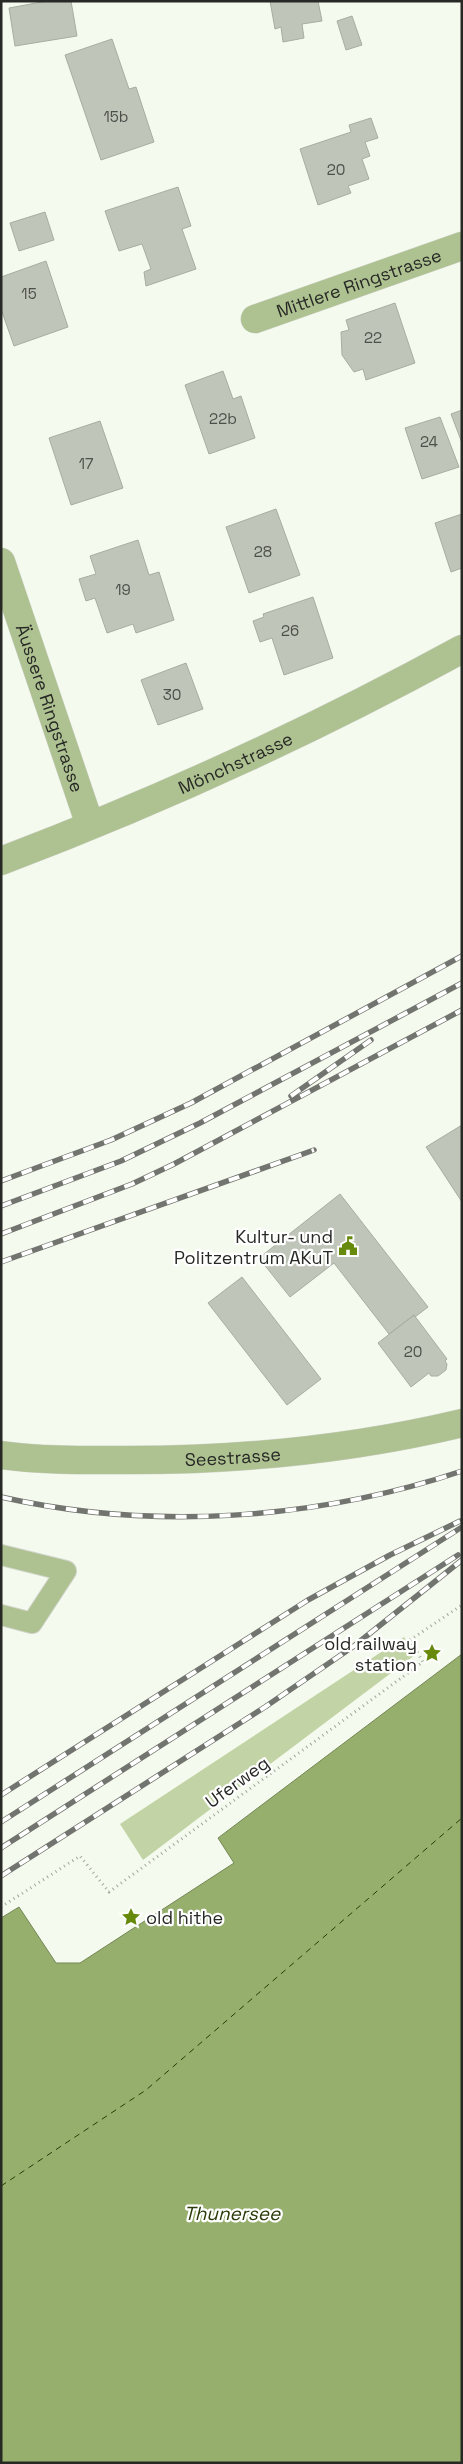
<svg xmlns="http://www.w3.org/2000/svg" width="463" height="2464" font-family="'Space Grotesk',sans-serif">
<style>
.green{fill:#c2d4a5}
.water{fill:#96af6d;stroke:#758757}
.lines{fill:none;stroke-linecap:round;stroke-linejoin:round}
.ferry{stroke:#2b3b09;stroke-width:1;stroke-dasharray:6 5;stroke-linecap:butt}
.building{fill:#c0c5b9;stroke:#a8ada1}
.service-casing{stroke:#d0d4ca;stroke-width:22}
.minor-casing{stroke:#d0d4ca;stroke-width:29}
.tertiary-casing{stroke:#d0d4ca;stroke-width:29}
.path{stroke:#a2a69d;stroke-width:3;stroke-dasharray:1 4;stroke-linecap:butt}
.service{stroke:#aec191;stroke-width:20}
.minor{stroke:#aec191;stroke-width:28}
.tertiary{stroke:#aec191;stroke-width:28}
.rail-casing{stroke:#72756f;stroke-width:5.5}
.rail{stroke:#fff;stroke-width:4;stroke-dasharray:11;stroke-linecap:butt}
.labels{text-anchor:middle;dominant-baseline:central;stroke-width:4.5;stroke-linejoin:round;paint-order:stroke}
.number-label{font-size:15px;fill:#4d504a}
.street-label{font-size:18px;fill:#272925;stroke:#fff}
.poi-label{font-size:18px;fill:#272925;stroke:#fff;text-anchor:end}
.water-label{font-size:19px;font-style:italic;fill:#2b3b09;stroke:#fff}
</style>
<rect width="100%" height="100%" fill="#f5faee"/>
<!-- green -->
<path class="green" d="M 404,1637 L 415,1655 L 143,1860 L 120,1824 Z"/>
<!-- water -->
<path class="water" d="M 462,1654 L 462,2463 L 1,2463 L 1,1918 L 19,1907 L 56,1963 L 80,1963 L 234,1863 L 218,1838 Z"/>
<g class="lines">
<!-- ferry -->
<path class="ferry" d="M 1,2186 L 146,2090 L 462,1818"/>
</g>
<!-- building -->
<path class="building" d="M 47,1 L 71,1 L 77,36 L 15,46 L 9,8 Z
M 270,1 L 318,1 L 322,21 L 302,24 L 304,38 L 283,42 L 281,27 L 275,29 Z
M 352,16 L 362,45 L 346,50 L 337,21 Z
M 112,39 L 129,89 L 136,87 L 154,142 L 101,160 L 65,55 Z
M 371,118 L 378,138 L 365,142 L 370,156 L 362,159 L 369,179 L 348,186 L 351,193 L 318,205 L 300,149 L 351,132 L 349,125 Z
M 178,187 L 191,226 L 182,229 L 196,269 L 146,286 L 144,272 L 151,269 L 142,244 L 119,251 L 105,211 Z
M 45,212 L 54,240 L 19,251 L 10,223 Z
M 46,261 L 68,327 L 14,346 L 1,309 L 1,277 Z
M 395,303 L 415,363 L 366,380 L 363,369 L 354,372 L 342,355 L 341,332 L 349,330 L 346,320 Z
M 223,371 L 233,399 L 241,396 L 255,438 L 209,454 L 185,385 Z
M 462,410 L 462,443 L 451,414 Z
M 440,417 L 459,467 L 422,479 L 405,428 Z
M 100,421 L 123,488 L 71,505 L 49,438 Z
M 276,509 L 300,575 L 249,593 L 226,527 Z
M 462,514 L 462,568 L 451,572 L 435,523 Z
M 138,540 L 149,575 L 159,572 L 174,620 L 136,633 L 133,624 L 107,633 L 95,598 L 86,601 L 79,579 L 96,574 L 90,556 Z
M 313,597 L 333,658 L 284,675 L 272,638 L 260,642 L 253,621 L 264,617 L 263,614 Z
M 186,663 L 203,709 L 158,725 L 141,680 Z
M 462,1125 L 462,1202 L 426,1147 Z
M 340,1194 L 428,1307 L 415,1317 L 414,1315 L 389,1334 L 334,1263 L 290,1297 L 259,1258 Z
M 242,1277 L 321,1379 L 287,1405 L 208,1303 Z
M 414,1315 L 447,1359 L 445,1361 L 447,1364 L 446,1370 L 438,1376 L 431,1376 L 429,1373 L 411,1387 L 378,1343 Z"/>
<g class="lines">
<!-- service casing -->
<g class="service-casing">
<path id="service" d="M 1,1555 L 66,1571 L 32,1623 L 1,1615"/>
</g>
<!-- minor casing -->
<g class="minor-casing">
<g id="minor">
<path id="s1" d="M 255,319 L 462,246"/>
<path id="s2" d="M 1,562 L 90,825"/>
<path id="s3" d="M 1,861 C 159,801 314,730 462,649"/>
</g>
</g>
<!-- tertiary casing -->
<g class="tertiary-casing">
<g id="tertiary">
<path id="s4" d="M 1,1455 C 44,1461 88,1460 130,1460 C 242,1460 353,1449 462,1423"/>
</g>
</g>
<!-- path -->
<path class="path" d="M 1,1907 L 80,1856 L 109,1892 L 423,1662 L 410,1640 L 462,1605"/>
<!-- service -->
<use href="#service" class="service"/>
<!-- minor -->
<use href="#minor" class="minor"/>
<!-- tertiary -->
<use href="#tertiary" class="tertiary"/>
<!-- rail casing -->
<g class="rail-casing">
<path id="rail" d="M 291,1096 L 371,1040
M 1,1181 L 111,1140 L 191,1103 L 462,956
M 1,1206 L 121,1161 L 200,1123 L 462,983
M 1,1234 L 132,1184 L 174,1164 L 462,1010
M 1,1262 L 314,1150
M 1,1497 C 152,1531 316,1520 462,1471
M 1,1795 L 308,1600 L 390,1555 L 460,1521
M 1,1822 L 462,1527
M 1,1848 L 458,1555
M 1,1876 L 265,1707 L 354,1646 L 462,1560"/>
</g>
<!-- rail -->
<use href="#rail" class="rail"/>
</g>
<!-- icons -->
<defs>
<g id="civic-bare" transform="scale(1.5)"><path d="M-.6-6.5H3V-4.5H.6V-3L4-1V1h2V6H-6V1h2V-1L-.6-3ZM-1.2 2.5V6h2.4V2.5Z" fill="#67890c" stroke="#fff" stroke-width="2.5" paint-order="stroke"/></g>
<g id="sight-bare" transform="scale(1.5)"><path d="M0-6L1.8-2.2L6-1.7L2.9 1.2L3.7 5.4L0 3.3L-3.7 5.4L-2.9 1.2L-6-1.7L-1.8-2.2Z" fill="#67890c" stroke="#fff" stroke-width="2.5" paint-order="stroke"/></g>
</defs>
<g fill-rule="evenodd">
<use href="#civic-bare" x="348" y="1246"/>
<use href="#sight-bare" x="432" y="1653"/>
<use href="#sight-bare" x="131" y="1917"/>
</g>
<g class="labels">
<!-- number labels -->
<g class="number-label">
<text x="116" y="116">15b</text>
<text x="336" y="169">20</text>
<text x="29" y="293">15</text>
<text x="373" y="337">22</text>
<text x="223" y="418">22b</text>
<text x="429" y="441">24</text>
<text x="86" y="463">17</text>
<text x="263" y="551">28</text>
<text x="123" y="589">19</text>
<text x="290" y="630">26</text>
<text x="172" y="694">30</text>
<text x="413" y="1351">20</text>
</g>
<!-- street labels -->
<g class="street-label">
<text stroke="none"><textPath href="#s1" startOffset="110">Mittlere Ringstrasse</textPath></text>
<text stroke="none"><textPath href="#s2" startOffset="154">Äussere Ringstrasse</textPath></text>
<text stroke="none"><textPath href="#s3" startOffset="254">Mönchstrasse</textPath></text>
<text stroke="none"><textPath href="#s4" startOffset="232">Seestrasse</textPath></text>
<text transform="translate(237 1782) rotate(-36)">Uferweg</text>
</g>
<!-- poi labels -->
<g class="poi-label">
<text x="333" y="1236">Kultur- und<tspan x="333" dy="21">Politzentrum AKuT</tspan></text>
<text x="417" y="1643">old railway<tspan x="417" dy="21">station</tspan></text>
<text x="146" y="1917" text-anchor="start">old hithe</text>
</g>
<!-- water labels -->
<g class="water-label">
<text x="232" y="2213">Thunersee</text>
</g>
</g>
<!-- border -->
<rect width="463" height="2464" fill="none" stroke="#272925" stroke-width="5"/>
</svg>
